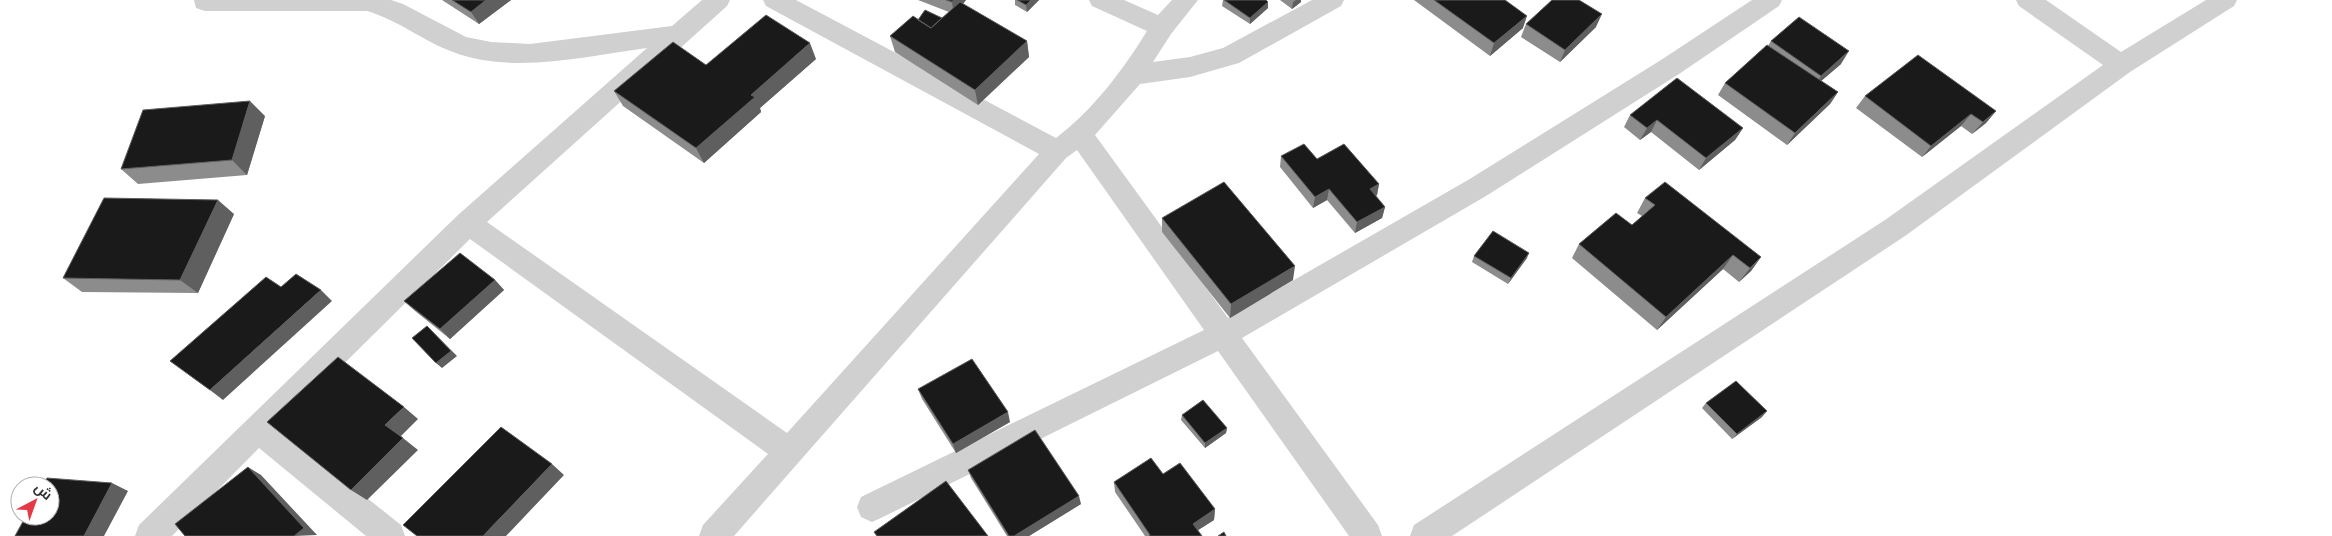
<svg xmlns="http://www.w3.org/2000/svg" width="2332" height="536" font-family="Arial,Cairo,sans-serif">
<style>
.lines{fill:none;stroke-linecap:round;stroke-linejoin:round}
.minor{fill:#d0d0d0;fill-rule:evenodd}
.wall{fill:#8c8c8c}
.shaded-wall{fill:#5f5f5f}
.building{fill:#1a1a1a;stroke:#5f5f5f}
</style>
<rect width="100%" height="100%" fill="#fff"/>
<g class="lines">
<!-- minor -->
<path class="minor" d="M 194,0 L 391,0 L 403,4 L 466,37 L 491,42 L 530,44 L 672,26 L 702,0 L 730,0 L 727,6 L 487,222 L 787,433 L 1039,154 L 766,6 L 763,0 L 796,0 L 1056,138 C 1093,110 1123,70 1147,31 L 1092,6 L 1089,0 L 1124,0 L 1158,15 L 1172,0 L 1198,0 L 1171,34 L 1153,62 L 1190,57 L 1223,48 L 1312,0 L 1344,0 L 1341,6 L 1239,63 L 1190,77 L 1140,84 L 1095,135 L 1228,318 L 1468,180 L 1661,60 L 1752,0 L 1782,0 L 1779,6 L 1679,74 L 1486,196 L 1242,338 L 1378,525 L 1382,536 L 1349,536 L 1218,351 L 883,517 L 872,522 L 861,517 L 857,507 L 861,497 L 1204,330 L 1077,150 L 1066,158 L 734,536 L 699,536 L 703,525 L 768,454 L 470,239 L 279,428 L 401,525 L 405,536 L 366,536 L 259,448 L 172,536 L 135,536 L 139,525 L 458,215 L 647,48 C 585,56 515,75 453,52 C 423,41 398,20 367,11 L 205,11 L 196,8 Z
M 2016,0 L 2046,0 L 2121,52 L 2206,0 L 2237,0 L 2234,6 L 2130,72 L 1905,236 L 1452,536 L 1410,536 L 1414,525 L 1885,220 L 2103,65 L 2019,6 Z"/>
</g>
<!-- wall -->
<path class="wall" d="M 442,0 L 511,0 L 479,24 Z
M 918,0 L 966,0 L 963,4 L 1027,41 L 1029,57 L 978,105 L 895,52 L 890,36 L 918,20 L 942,18 L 949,12 Z
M 1015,0 L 1039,0 L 1027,12 L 1015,5 Z
M 1223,0 L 1266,0 L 1268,2 L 1268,8 L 1250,24 L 1222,6 Z
M 1280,0 L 1301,0 L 1301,2 L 1292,9 Z
M 1414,0 L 1505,0 L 1523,28 L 1490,56 Z
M 1526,24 L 1596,27 L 1560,62 L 1521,37 Z
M 1771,41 L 1841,64 L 1821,81 L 1838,92 L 1830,104 L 1787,145 L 1718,95 L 1725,83 L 1768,46 Z
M 816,59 L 760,108 L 761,112 L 704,163 L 623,106 L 614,91 L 706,65 Z
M 1865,96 L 1996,111 L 1986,123 L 1972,134 L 1961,126 L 1922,157 L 1856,108 Z
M 1630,115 L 1743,128 L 1735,140 L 1699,170 L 1651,132 L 1640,140 L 1624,127 Z
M 265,116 L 247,175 L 138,184 L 121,169 Z
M 1281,156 L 1317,159 L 1379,184 L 1377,195 L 1376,196 L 1385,207 L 1382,218 L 1355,233 L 1327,200 L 1313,208 L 1280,167 Z
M 1645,198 L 1761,257 L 1751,271 L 1739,282 L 1723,269 L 1657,330 L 1572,258 L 1579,244 L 1632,225 L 1642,216 L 1637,213 Z
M 234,214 L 198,293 L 82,292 L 63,278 Z
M 1162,218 L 1293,280 L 1230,318 L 1162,232 Z
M 1474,256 L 1527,258 L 1508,284 L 1472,262 Z
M 495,280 L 504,290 L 450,339 L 415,311 L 404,301 Z
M 918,389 L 1010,422 L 956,453 L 922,399 Z
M 1706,403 L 1762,417 L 1732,439 L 1702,408 Z
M 1182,415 L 1227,428 L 1226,433 L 1205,448 L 1181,420 Z
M 968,470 L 1081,504 L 1029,536 L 1007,536 L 971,478 Z
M 1163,474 L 1215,509 L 1214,520 L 1198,530 L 1202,536 L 1145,536 L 1115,492 L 1114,482 Z"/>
<!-- shaded-wall -->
<path class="shaded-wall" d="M 486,0 L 511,0 L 479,24 L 471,12 Z
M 954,0 L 966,0 L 954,15 L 952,2 Z
M 1031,0 L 1039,0 L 1027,12 L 1026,5 Z
M 1296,0 L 1301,0 L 1301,2 L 1292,9 L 1293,2 Z
M 1268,2 L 1268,8 L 1250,24 L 1250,18 Z
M 1602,14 L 1596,27 L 1560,62 L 1565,50 Z
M 1527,16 L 1523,28 L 1490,56 L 1494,43 Z
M 1027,41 L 1029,57 L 978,105 L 975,90 Z
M 810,43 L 816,59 L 760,108 L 761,112 L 704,163 L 696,148 L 751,95 Z
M 1849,51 L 1841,64 L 1813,88 L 1821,76 Z
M 1838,92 L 1830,104 L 1787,145 L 1795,133 Z
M 250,101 L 265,116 L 247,175 L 232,160 Z
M 1996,111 L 1986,123 L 1972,134 L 1983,122 Z
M 1971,114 L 1961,126 L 1922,157 L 1931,146 Z
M 1657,120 L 1651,132 L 1640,140 L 1647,128 Z
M 1743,128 L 1735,140 L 1699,170 L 1706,158 Z
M 1379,184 L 1377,195 L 1368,200 L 1370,189 Z
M 1329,189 L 1327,200 L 1313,208 L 1315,197 Z
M 218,200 L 234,214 L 198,293 L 180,280 Z
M 1385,207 L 1382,218 L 1355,233 L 1357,222 Z
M 1529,253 L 1527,258 L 1508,284 L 1511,278 Z
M 1733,255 L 1723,269 L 1657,330 L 1666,317 Z
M 1761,257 L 1751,271 L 1739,282 L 1750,268 Z
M 1295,266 L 1293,280 L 1230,318 L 1231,304 Z
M 495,280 L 504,290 L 450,339 L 440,329 Z
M 321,290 L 332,301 L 223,400 L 210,390 Z
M 427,326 L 457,356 L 442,368 L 436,363 Z
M 404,407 L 418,419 L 400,437 L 385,425 Z
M 1767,411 L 1762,417 L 1732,439 L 1737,434 Z
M 1008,412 L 1010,422 L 956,453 L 953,444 Z
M 1227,428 L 1226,433 L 1205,448 L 1205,443 Z
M 403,438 L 418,450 L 367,500 L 351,490 Z
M 552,464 L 564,475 L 506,536 L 483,536 Z
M 248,467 L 261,475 L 317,535 L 294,536 Z
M 112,483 L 128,491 L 104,536 L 84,536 Z
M 1079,496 L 1081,504 L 1029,536 L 1014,536 Z
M 1215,509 L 1214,520 L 1192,534 L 1193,524 Z"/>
<!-- building -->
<path class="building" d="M 452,0 L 486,0 L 471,12 Z
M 946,0 L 954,0 L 952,2 Z
M 1017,0 L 1031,0 L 1026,5 Z
M 1224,0 L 1266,0 L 1268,2 L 1250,18 Z
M 1434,0 L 1505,0 L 1527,16 L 1494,43 Z
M 1552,0 L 1579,0 L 1602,14 L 1565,50 L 1526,24 Z
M 960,2 L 1027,41 L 975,90 L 890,36 L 913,16 L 931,28 Z
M 925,10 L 942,18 L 931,28 L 918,20 Z
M 766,15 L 810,43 L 751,95 L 755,97 L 696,148 L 614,91 L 673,42 L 706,65 Z
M 1799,17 L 1849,51 L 1821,76 L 1771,41 Z
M 1767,45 L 1838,92 L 1795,133 L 1725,83 Z
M 1918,55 L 1996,111 L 1983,122 L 1971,114 L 1931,146 L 1865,96 Z
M 1677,78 L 1743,128 L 1706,158 L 1657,120 L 1647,128 L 1630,115 Z
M 250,101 L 232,160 L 121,169 L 143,110 Z
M 1304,144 L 1317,159 L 1344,144 L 1379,184 L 1370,189 L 1385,207 L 1357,222 L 1329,189 L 1315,197 L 1281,156 Z
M 1224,182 L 1295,266 L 1231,304 L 1162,218 Z
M 1665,182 L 1761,257 L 1750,268 L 1733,255 L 1666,317 L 1579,244 L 1616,213 L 1632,225 L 1655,205 L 1645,198 Z
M 104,198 L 218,200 L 180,280 L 63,278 Z
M 1493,231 L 1529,253 L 1511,278 L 1474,256 Z
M 460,253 L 495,280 L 440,329 L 404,301 Z
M 296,274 L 321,290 L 210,390 L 170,361 L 266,277 L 281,287 Z
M 427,326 L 451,351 L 436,363 L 412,338 Z
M 338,357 L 404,407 L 385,425 L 403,438 L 351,490 L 267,422 Z
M 972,359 L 1008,412 L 953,444 L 918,389 Z
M 1736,381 L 1767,411 L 1737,434 L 1706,403 Z
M 1203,400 L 1227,428 L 1205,443 L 1182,415 Z
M 501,427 L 552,464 L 483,536 L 417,536 L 403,525 Z
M 1035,430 L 1079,496 L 1014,536 L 1009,536 L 968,470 Z
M 1151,458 L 1163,474 L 1180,463 L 1215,509 L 1193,524 L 1202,536 L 1149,536 L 1150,535 L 1114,482 Z
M 248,467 L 304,528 L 294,536 L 185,536 L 175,524 Z
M 47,478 L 112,483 L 84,536 L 15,536 L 26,516 L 50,516 L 50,486 L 42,486 Z
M 946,481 L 988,536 L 877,536 L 874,532 Z
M 1224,532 L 1226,536 L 1218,536 Z"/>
<!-- north arrow -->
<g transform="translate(35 501) rotate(41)"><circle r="24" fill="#ffffff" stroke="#adadad"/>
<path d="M0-4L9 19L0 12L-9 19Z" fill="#e63946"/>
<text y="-8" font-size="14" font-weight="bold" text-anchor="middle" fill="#333333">ش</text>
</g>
</svg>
